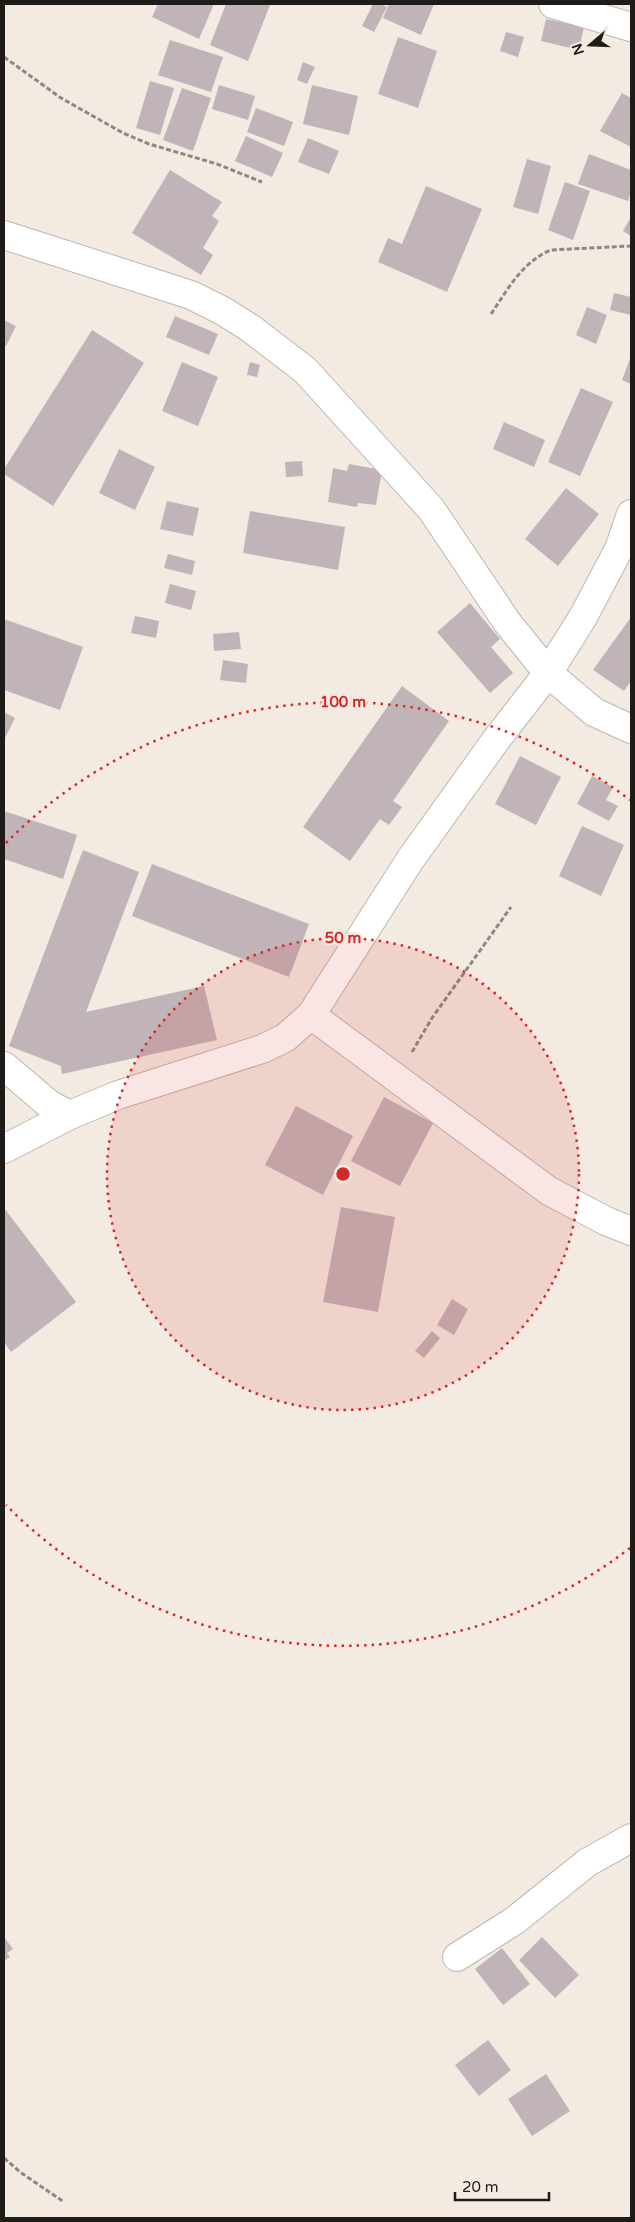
<svg xmlns="http://www.w3.org/2000/svg" width="635" height="2222" font-family="'Varela Round',sans-serif">
<style>
.building{fill:#c1b4b8}
.lines{fill:none;stroke-linecap:round;stroke-linejoin:round}
.minor-casing{stroke:#bfb7ae;stroke-width:30}
.path{stroke:#8f8882;stroke-width:3;stroke-dasharray:5 2.5;stroke-linecap:butt}
.minor{stroke:#fff;stroke-width:28}
.ring{fill:none;stroke:#d62828;stroke-width:2.5;stroke-dasharray:2.5 5}
.centre{fill:#d62828;stroke:#f3eae1;stroke-width:2.5}
.ring-label{font-size:15px;text-anchor:middle;font-weight:bold;fill:#d62828;stroke:#f3eae1;stroke-width:5;stroke-linejoin:round;paint-order:stroke}
</style>
<rect width="100%" height="100%" fill="#f3eae1"/>
<!-- building -->
<path class="building" d="M 158,4 L 214,4 L 199,39 L 152,17 Z
M 226,4 L 270,5 L 248,61 L 210,45 Z
M 373,4 L 381,4 L 387,7 L 374,32 L 362,26 Z
M 389,4 L 434,4 L 421,35 L 383,18 Z
M 546,19 L 584,27 L 579,50 L 541,41 Z
M 506,32 L 524,37 L 518,57 L 500,51 Z
M 398,37 L 437,51 L 418,108 L 378,94 Z
M 170,40 L 223,57 L 211,92 L 158,75 Z
M 303,62 L 315,67 L 307,84 L 297,80 Z
M 150,81 L 174,88 L 160,135 L 136,128 Z
M 219,85 L 255,96 L 248,120 L 212,109 Z
M 312,85 L 358,96 L 349,135 L 303,124 Z
M 182,88 L 211,98 L 193,151 L 163,140 Z
M 622,93 L 631,98 L 631,147 L 600,131 Z
M 256,108 L 293,122 L 284,146 L 247,132 Z
M 246,136 L 283,153 L 272,177 L 235,161 Z
M 308,138 L 339,151 L 329,174 L 298,162 Z
M 589,154 L 631,170 L 631,191 L 628,201 L 578,184 Z
M 527,159 L 551,166 L 538,214 L 513,207 Z
M 170,170 L 222,202 L 212,216 L 219,221 L 203,248 L 213,255 L 201,275 L 132,233 Z
M 565,182 L 590,191 L 573,240 L 548,230 Z
M 426,186 L 482,209 L 447,292 L 378,262 L 388,238 L 402,244 Z
M 631,217 L 631,236 L 623,231 Z
M 614,293 L 631,297 L 631,315 L 610,310 Z
M 587,307 L 607,315 L 596,344 L 576,335 Z
M 175,316 L 218,334 L 209,355 L 166,337 Z
M 4,320 L 16,326 L 6,346 L 4,344 Z
M 92,330 L 144,363 L 53,506 L 4,474 L 4,469 Z
M 631,356 L 631,384 L 622,380 Z
M 182,362 L 218,377 L 198,426 L 162,411 Z
M 250,362 L 260,365 L 257,377 L 247,375 Z
M 581,388 L 613,402 L 580,476 L 548,462 Z
M 504,422 L 545,440 L 534,467 L 493,449 Z
M 119,449 L 155,467 L 135,510 L 99,493 Z
M 302,461 L 303,476 L 286,477 L 285,462 Z
M 349,464 L 382,470 L 376,505 L 358,503 L 357,507 L 328,502 L 333,468 L 347,471 Z
M 566,488 L 599,514 L 558,566 L 525,539 Z
M 167,501 L 199,508 L 193,536 L 160,529 Z
M 250,511 L 345,527 L 338,570 L 243,553 Z
M 168,554 L 195,561 L 192,575 L 164,568 Z
M 170,584 L 196,591 L 191,610 L 165,603 Z
M 470,603 L 500,639 L 491,647 L 513,673 L 490,693 L 437,632 Z
M 135,616 L 159,621 L 156,638 L 131,633 Z
M 631,617 L 631,681 L 624,691 L 593,670 Z
M 4,619 L 83,647 L 60,710 L 4,690 Z
M 239,632 L 241,649 L 214,651 L 213,634 Z
M 223,660 L 248,664 L 246,683 L 220,680 Z
M 402,686 L 449,721 L 393,801 L 402,807 L 389,825 L 380,819 L 350,861 L 303,827 Z
M 4,712 L 15,718 L 4,740 Z
M 520,756 L 561,777 L 536,825 L 495,804 Z
M 592,776 L 613,787 L 606,800 L 618,806 L 609,821 L 577,804 Z
M 4,811 L 77,835 L 63,879 L 4,859 Z
M 582,826 L 624,845 L 601,896 L 559,876 Z
M 83,850 L 139,872 L 86,1012 L 204,986 L 217,1040 L 62,1074 L 61,1066 L 9,1046 Z
M 152,864 L 309,924 L 289,977 L 132,916 Z
M 384,1097 L 433,1123 L 400,1186 L 351,1161 Z
M 296,1106 L 353,1136 L 323,1195 L 265,1165 Z
M 341,1207 L 395,1217 L 378,1312 L 323,1302 Z
M 4,1208 L 76,1302 L 11,1352 L 4,1342 Z
M 452,1299 L 468,1309 L 454,1335 L 437,1325 Z
M 432,1331 L 440,1338 L 424,1358 L 415,1351 Z
M 4,1937 L 13,1949 L 7,1953 L 10,1957 L 4,1961 Z
M 542,1937 L 579,1975 L 555,1998 L 519,1960 Z
M 502,1948 L 530,1984 L 503,2005 L 475,1969 Z
M 488,2040 L 511,2070 L 479,2096 L 455,2065 Z
M 546,2074 L 570,2111 L 532,2136 L 508,2099 Z"/>
<g class="lines">
<!-- minor casing -->
<g class="minor-casing">
<path id="minor" d="M 553,4 L 631,27
M 4,235 L 191,295 L 223,311 L 250,328 L 305,370 L 431,509 L 507,622 L 548,673 L 594,712 L 631,729
M 311,1015 L 549,1191 L 606,1221 L 631,1231
M 4,1066 L 50,1105 L 70,1115
M 4,1149 L 70,1115 L 118,1095 L 262,1049 L 285,1038 L 311,1015 L 410,860 L 496,740 L 548,673 L 583,617 L 619,549 L 631,514
M 457,1957 L 514,1921 L 588,1862 L 631,1838"/>
</g>
<!-- path -->
<path class="path" d="M 4,57 L 61,98 L 123,133 L 149,144 L 217,164 L 262,182
M 491,314 C 508,289 522,262 551,250 L 631,246
M 412,1052 L 432,1018 L 511,907
M 4,2158 L 20,2172 L 64,2202"/>
<!-- minor -->
<use href="#minor" class="minor"/>
</g>
<!-- distance rings -->
<circle cx="343" cy="1174" r="236" fill="#d62828" fill-opacity=".12"/>
<g class="ring">
<circle cx="343" cy="1174" r="236"/>
<path d="M630 1548A472 472 0 0 1 6 1505M6 843A472 472 0 0 1 630 800"/>
</g>
<circle cx="343" cy="1174" r="8" class="centre"/>
<g class="ring-label">
<text x="343" y="707">100 m</text>
<text x="343" y="943">50 m</text>
</g>
<!-- border -->
<rect width="635" height="2222" fill="none" stroke="#1e1b18" stroke-width="10"/>
<!-- north arrow -->
<g transform="translate(590 45) rotate(251)" stroke="#f3eae1" stroke-width="4" paint-order="stroke">
<path d="M0-4L9 19L0 12L-9 19Z" fill="#1e1b18"/>
<text y="-8" font-size="14" font-weight="bold" text-anchor="middle" fill="#1e1b18">N</text>
</g>
<!-- scale -->
<path d="M455 2192v8h94v-8" fill="none" stroke="#1e1b18" stroke-width="2.5"/>
<text x="462" y="2192" font-size="15" fill="#1e1b18" stroke="#f3eae1" stroke-width="4" paint-order="stroke">20 m</text>
</svg>
